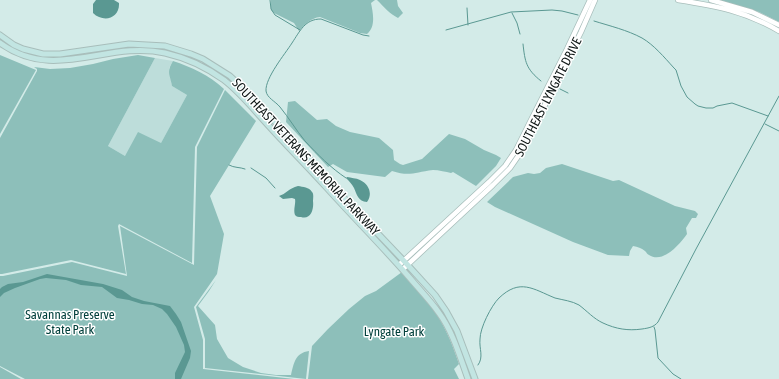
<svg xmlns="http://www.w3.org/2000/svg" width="779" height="379" font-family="'Asap Condensed',sans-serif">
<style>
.built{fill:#bdddda}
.green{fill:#8dbfba}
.water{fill:#5a9892}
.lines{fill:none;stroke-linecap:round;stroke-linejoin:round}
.stream{stroke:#5a9892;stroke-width:1}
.tertiary-casing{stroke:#a8bebb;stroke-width:6}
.secondary-casing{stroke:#a8bebb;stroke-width:7}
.tertiary{stroke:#fff;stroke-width:4.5}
.secondary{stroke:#c2e5e2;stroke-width:5}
.labels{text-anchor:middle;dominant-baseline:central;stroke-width:3;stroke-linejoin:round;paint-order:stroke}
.street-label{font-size:13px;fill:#101817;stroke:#fff}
.park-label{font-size:13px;fill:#02403c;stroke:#fff}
</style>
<rect width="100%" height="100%" fill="#d3ebe8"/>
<!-- built -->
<path class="built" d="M 155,58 L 173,61 L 169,68 L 172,86 L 187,95 L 161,143 L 125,156 L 108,146 Z"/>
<!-- green -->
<path class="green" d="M 271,0 L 375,0 L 371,3 C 373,13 376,27 367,34 L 360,33 L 320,17 C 311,18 305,24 299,31 L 294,23 L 274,13 L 271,10 Z
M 377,0 L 397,0 L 398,6 L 403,13 L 398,18 C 390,14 384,7 377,0 Z
M 718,0 L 779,0 L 779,22 L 759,12 Z
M 0,55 L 36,70 L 0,134 Z
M 138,55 L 155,58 L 108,146 L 125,156 L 138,132 L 161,143 L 187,95 L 172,86 C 170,74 166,73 173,61 C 191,67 209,75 224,89 L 195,147 L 192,263 L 119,224 L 118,226 L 126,274 L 71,260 L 2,274 L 0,274 L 0,138 L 37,71 L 37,69 L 34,67 L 50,69 L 70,68 L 93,64 L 113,59 Z
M 225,90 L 256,121 L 210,196 L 224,234 L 217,274 L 194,307 L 203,340 L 203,369 L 294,379 L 25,379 L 0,366 L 0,276 L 3,276 L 72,262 L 127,276 L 120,226 L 194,265 L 197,147 Z
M 295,101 L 317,120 L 327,119 L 336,126 L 350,132 L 379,138 L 393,150 L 394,160 L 400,164 L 403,165 L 422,159 L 449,134 L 465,139 L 484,150 L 496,155 L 501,158 L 496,166 L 476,186 L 453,172 L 451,173 C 446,172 439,170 433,170 C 415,172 410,177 392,171 L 385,177 L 347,172 L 333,164 L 328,167 L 286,122 L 288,102 Z
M 562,164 L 613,181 L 619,180 L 675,206 L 695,211 L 698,214 L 696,218 L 692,218 L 686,228 L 687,234 C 680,244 663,264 649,255 C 647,254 647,253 645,251 C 641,248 638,247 633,246 L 630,251 L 629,256 L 608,255 L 573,242 L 495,207 L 487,202 L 513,177 L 528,173 L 534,174 L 540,173 L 546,168 Z
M 402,272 C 411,284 422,294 430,305 C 444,323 452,343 459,364 L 454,369 L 459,379 L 308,379 L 312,346 L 328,329 L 349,309 L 365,296 L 376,291 Z
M 216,280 L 209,291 L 198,306 L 215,325 L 217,339 L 228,358 L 243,367 L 261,373 L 276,375 L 291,375 C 294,363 295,353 309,351 L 306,379 L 205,368 L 205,339 L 196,307 Z
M 0,367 L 21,379 L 0,379 Z"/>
<!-- water -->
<path class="water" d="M 96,0 L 114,0 L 119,3 C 120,19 103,23 93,13 L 93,4 Z
M 347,177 C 351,178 356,178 360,180 C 369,184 373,194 367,202 C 358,201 357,195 354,188 C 352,184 349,181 346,178 Z
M 298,186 C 303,187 309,187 312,192 C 314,194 313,198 313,201 C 314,209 311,220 301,217 C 298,217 297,217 295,215 C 293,210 296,204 295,199 L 292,198 L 283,199 L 279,196 C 286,194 289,188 298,186 Z
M 47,274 L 103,284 L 122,290 L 132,297 L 144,301 L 170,306 L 176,314 L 181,322 L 191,351 L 190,358 L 181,379 L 175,379 L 175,373 L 185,352 L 184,345 L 176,327 L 167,314 L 162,309 L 153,305 L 142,304 L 129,300 L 117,298 L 102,287 L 81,285 L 66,280 L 46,278 L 40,279 L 15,288 L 4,293 L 0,297 L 0,289 L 2,287 L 8,284 L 23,282 Z"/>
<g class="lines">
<!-- stream -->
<path class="stream" d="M 270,0 L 271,9 L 275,15 L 300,30
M 467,8 L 468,25
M 512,13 L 517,23 L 520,34
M 594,21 C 610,26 627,30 642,38 C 654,45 664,57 674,68 L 676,70 L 681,86 L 687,97 L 695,104 L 698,106 L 706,108 L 713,108 L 717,106 L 732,103 L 768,116
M 446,30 L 511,12 L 552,10 L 562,11 L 578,15
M 523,44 C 525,62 526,69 541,81
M 560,89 L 568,93
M 765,124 L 779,131
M 229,165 C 234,168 240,167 245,169
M 251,168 L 266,178 L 275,188
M 346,178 C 331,168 318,155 305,141 C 296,130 289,118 280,107 C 275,101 267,98 266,91 C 265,78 285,54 292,43 C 300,31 305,19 321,19 L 363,35 L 369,36
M 654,327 L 655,330 L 658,358 L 673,374 L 681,379
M 478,365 C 484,357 479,349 480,339 C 480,328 491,306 499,298 C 520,278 533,289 555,298 C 563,300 572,301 579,305 C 587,311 594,319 603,323 C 616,329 628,331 642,329 C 649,328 654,327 658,322 L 696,249 L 779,96"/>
<!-- tertiary casing -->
<g class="tertiary-casing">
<path id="tertiary" d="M 678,0 C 717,6 745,11 779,31
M 711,0 L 752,12 L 779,25
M 399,265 L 489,182 L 505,166 L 516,150 L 531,120 L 567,49 L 590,0
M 403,269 L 493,185 L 510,168 L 521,152 L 531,133 L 581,32 L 595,0"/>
</g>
<!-- secondary casing -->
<g class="secondary-casing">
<path id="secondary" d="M 0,35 L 14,45 L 23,49 L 43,54 L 60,54 L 129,44 L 165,46 L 191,54 L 203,59 L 230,76 L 243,88 L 300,148 L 344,198 L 404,261 L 435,295 L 446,311 L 457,331 L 475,379
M 0,43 C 56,83 106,40 165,53 C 187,58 206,67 224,80 C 241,93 254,110 268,125 C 287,146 307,166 326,187 C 353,217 382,246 409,277 C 419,289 430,300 439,313 C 453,332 460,357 468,379"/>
</g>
<!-- tertiary -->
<use href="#tertiary" class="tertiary"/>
<!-- secondary -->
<use href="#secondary" class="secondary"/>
</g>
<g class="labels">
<!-- street labels -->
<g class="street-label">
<text transform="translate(548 97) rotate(-63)">SOUTHEAST LYNGATE DRIVE</text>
<text transform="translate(306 157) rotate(47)">SOUTHEAST VETERANS MEMORIAL PARKWAY</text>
</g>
<!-- park labels -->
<g class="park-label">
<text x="70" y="314">Savannas Preserve<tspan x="70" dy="15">State Park</tspan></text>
<text x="394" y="331">Lyngate Park</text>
</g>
</g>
</svg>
